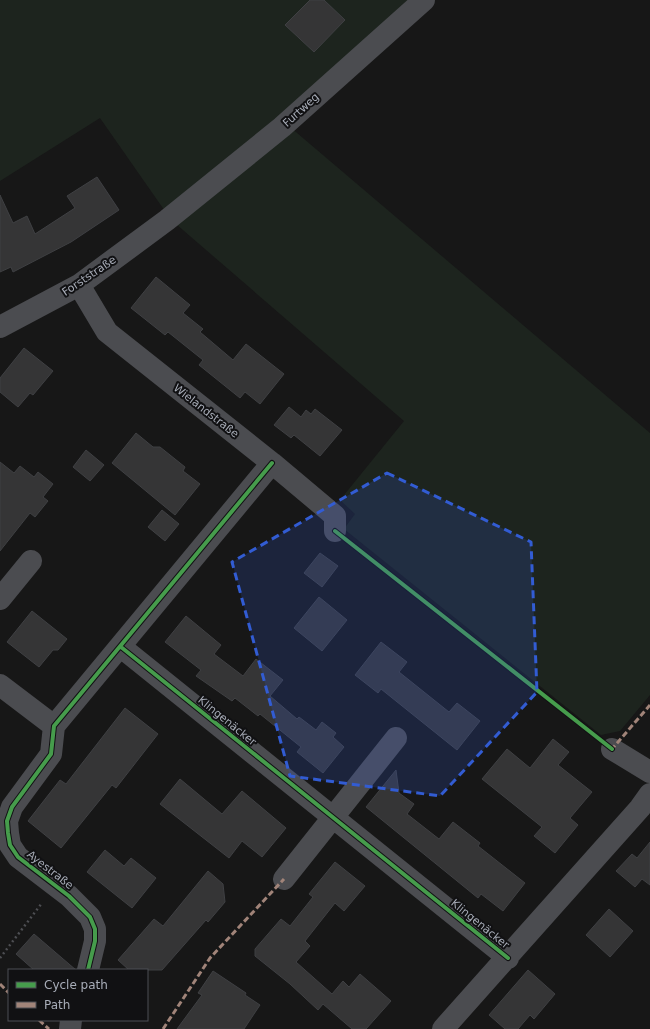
<svg xmlns="http://www.w3.org/2000/svg" width="650" height="1029" font-family="'DejaVu Sans',sans-serif">
<style>
.green{fill:#1d241e}
.building{fill:#353536;stroke:#3f4043}
.lines{fill:none;stroke-linecap:round;stroke-linejoin:round}
.path{stroke:#4d4e52;stroke-width:2.5;stroke-dasharray:2 3;stroke-linecap:butt}
.minor{stroke:#4b4c50;stroke-width:22}
.quiet{stroke:#a18479;stroke-width:3;stroke-dasharray:6 3;stroke-linecap:butt}
.cycleway-casing{stroke:#111113;stroke-width:6}
.cycleway{stroke:#469c4c;stroke-width:4}
.marked{fill:#325cd3;fill-opacity:0.2;stroke:#325cd3;stroke-width:3;stroke-dasharray:8 5;stroke-linejoin:round}
.labels{text-anchor:middle;dominant-baseline:central;stroke-width:4;stroke-linejoin:round;paint-order:stroke}
.street-label{font-size:11px;fill:#a8adb8;stroke:#111113}
</style>
<rect width="100%" height="100%" fill="#171717"/>
<!-- green -->
<path class="green" d="M 0,0 L 416,0 L 167,214 L 100,118 L 0,181 Z
M 290,127 L 650,433 L 650,695 L 620,731 L 601,735 L 344,529 L 355,514 L 340,500 L 404,421 L 176,224 Z"/>
<!-- building -->
<path class="building" d="M 310,0 L 324,0 L 345,20 L 314,52 L 285,25 Z
M 97,177 L 119,210 L 71,242 L 13,272 L 11,267 L 0,272 L 0,195 L 13,223 L 27,216 L 35,234 L 75,208 L 67,196 Z
M 156,277 L 190,305 L 183,313 L 203,329 L 200,332 L 233,360 L 246,344 L 284,374 L 260,404 L 245,392 L 240,398 L 199,365 L 203,360 L 168,332 L 165,335 L 131,308 Z
M 24,348 L 53,371 L 33,395 L 30,393 L 18,407 L 0,392 L 0,378 Z
M 289,407 L 301,417 L 306,410 L 311,414 L 315,409 L 342,430 L 320,456 L 294,435 L 291,438 L 274,425 Z
M 136,433 L 153,447 L 160,447 L 185,467 L 183,471 L 200,484 L 175,515 L 112,463 Z
M 86,450 L 104,465 L 90,481 L 73,467 Z
M 0,462 L 14,473 L 20,466 L 34,477 L 38,472 L 53,484 L 43,497 L 48,501 L 35,517 L 30,513 L 0,551 Z
M 162,510 L 179,524 L 165,541 L 148,527 Z
M 320,553 L 338,566 L 322,587 L 304,573 Z
M 319,597 L 347,620 L 322,651 L 294,628 Z
M 32,611 L 67,639 L 58,650 L 53,650 L 39,667 L 7,642 Z
M 186,616 L 221,645 L 214,654 L 243,676 L 256,659 L 283,680 L 270,696 L 297,719 L 299,717 L 316,730 L 322,722 L 336,733 L 333,737 L 344,747 L 323,773 L 297,752 L 301,747 L 260,714 L 258,716 L 235,698 L 232,701 L 196,676 L 201,670 L 165,642 Z
M 381,642 L 407,662 L 399,672 L 449,712 L 457,703 L 480,721 L 457,750 L 381,689 L 378,693 L 355,675 Z
M 125,708 L 158,734 L 116,788 L 112,785 L 61,848 L 28,821 L 60,780 L 66,784 Z
M 553,739 L 569,752 L 558,765 L 592,792 L 570,818 L 578,825 L 555,853 L 534,836 L 542,827 L 482,779 L 507,749 L 530,768 Z
M 396,770 L 399,793 L 414,804 L 407,814 L 439,839 L 453,822 L 480,843 L 478,846 L 525,883 L 503,911 L 481,894 L 478,898 L 366,807 Z
M 180,779 L 222,814 L 242,791 L 286,828 L 262,857 L 242,841 L 229,858 L 160,804 Z
M 650,842 L 650,885 L 642,879 L 635,887 L 616,871 L 632,854 L 637,858 Z
M 105,850 L 124,866 L 131,858 L 156,878 L 132,908 L 87,872 Z
M 335,862 L 365,886 L 344,911 L 335,903 L 305,941 L 310,946 L 296,962 L 332,994 L 343,981 L 349,987 L 360,974 L 391,1001 L 366,1029 L 352,1029 L 323,1004 L 318,1010 L 290,984 L 255,956 L 255,949 L 281,919 L 290,926 L 313,897 L 309,894 Z
M 208,871 L 223,884 L 225,902 L 208,922 L 206,920 L 162,970 L 129,970 L 118,960 L 154,919 L 163,926 Z
M 609,909 L 633,931 L 610,957 L 586,935 Z
M 34,934 L 76,970 L 34,970 L 16,954 Z
M 528,970 L 555,994 L 534,1019 L 530,1015 L 518,1029 L 505,1029 L 489,1015 Z
M 213,971 L 246,993 L 245,995 L 260,1005 L 244,1029 L 177,1029 L 202,995 L 198,993 Z"/>
<g class="lines">
<!-- path -->
<path class="path" d="M 0,958 L 42,903"/>
<!-- minor -->
<path class="minor" d="M 79,285 L 107,332 L 272,463 L 335,516 L 335,531
M 0,327 L 79,285 L 167,220 L 282,127 L 424,0
M 0,599 L 31,561
M 121,647 L 508,958
M 0,685 L 54,726
M 612,749 L 650,772
M 284,879 L 396,738
M 88,970 L 95,941 L 95,929 L 90,917 L 69,896 L 18,857 L 10,845 L 8,833 L 7,821 L 12,807 L 51,754 L 54,726 L 272,463
M 70,1029 L 71,1020
M 443,1029 L 640,808 L 650,794"/>
<!-- quiet -->
<path class="quiet" d="M 611,748 L 612,749 L 650,705
M 0,984 L 9,993
M 39,1020 L 49,1029
M 163,1029 L 210,958 L 284,879"/>
<!-- cycleway casing -->
<g class="cycleway-casing">
<path id="cycleway" d="M 335,531 L 612,749
M 121,647 L 508,958
M 88,970 L 95,941 L 95,929 L 90,917 L 69,896 L 18,857 L 10,845 L 8,833 L 7,821 L 12,807 L 51,754 L 54,726 L 272,463"/>
</g>
<!-- cycleway -->
<use href="#cycleway" class="cycleway"/>
</g>
<!-- marked area -->
<path class="marked" d="M 387,473 L 531,542 L 537,692 L 440,796 L 290,776 L 232,562 Z"/>
<g class="labels">
<!-- street labels -->
<g class="street-label">
<text transform="translate(301 110) rotate(-42)">Furtweg</text>
<text transform="translate(89 276) rotate(-34)">Forststraße</text>
<text transform="translate(206 411) rotate(38)">Wielandstraße</text>
<text transform="translate(227 721) rotate(39)">Klingenäcker</text>
<text transform="translate(50 870) rotate(38)">Ayestraße</text>
<text transform="translate(480 924) rotate(39)">Klingenäcker</text>
</g>
</g>
<!-- legend -->
<rect x="8" y="969" width="140" height="52" fill="#111113" stroke="#4d4f55"/>
<rect x="16" y="982" width="20" height="6" fill="#469c4c" stroke="#4d4f55"/>
<text x="44" y="989" font-size="12" fill="#a8adb8">Cycle path</text>
<rect x="16" y="1002" width="20" height="6" fill="#a18479" stroke="#4d4f55"/>
<text x="44" y="1009" font-size="12" fill="#a8adb8">Path</text>
</svg>
